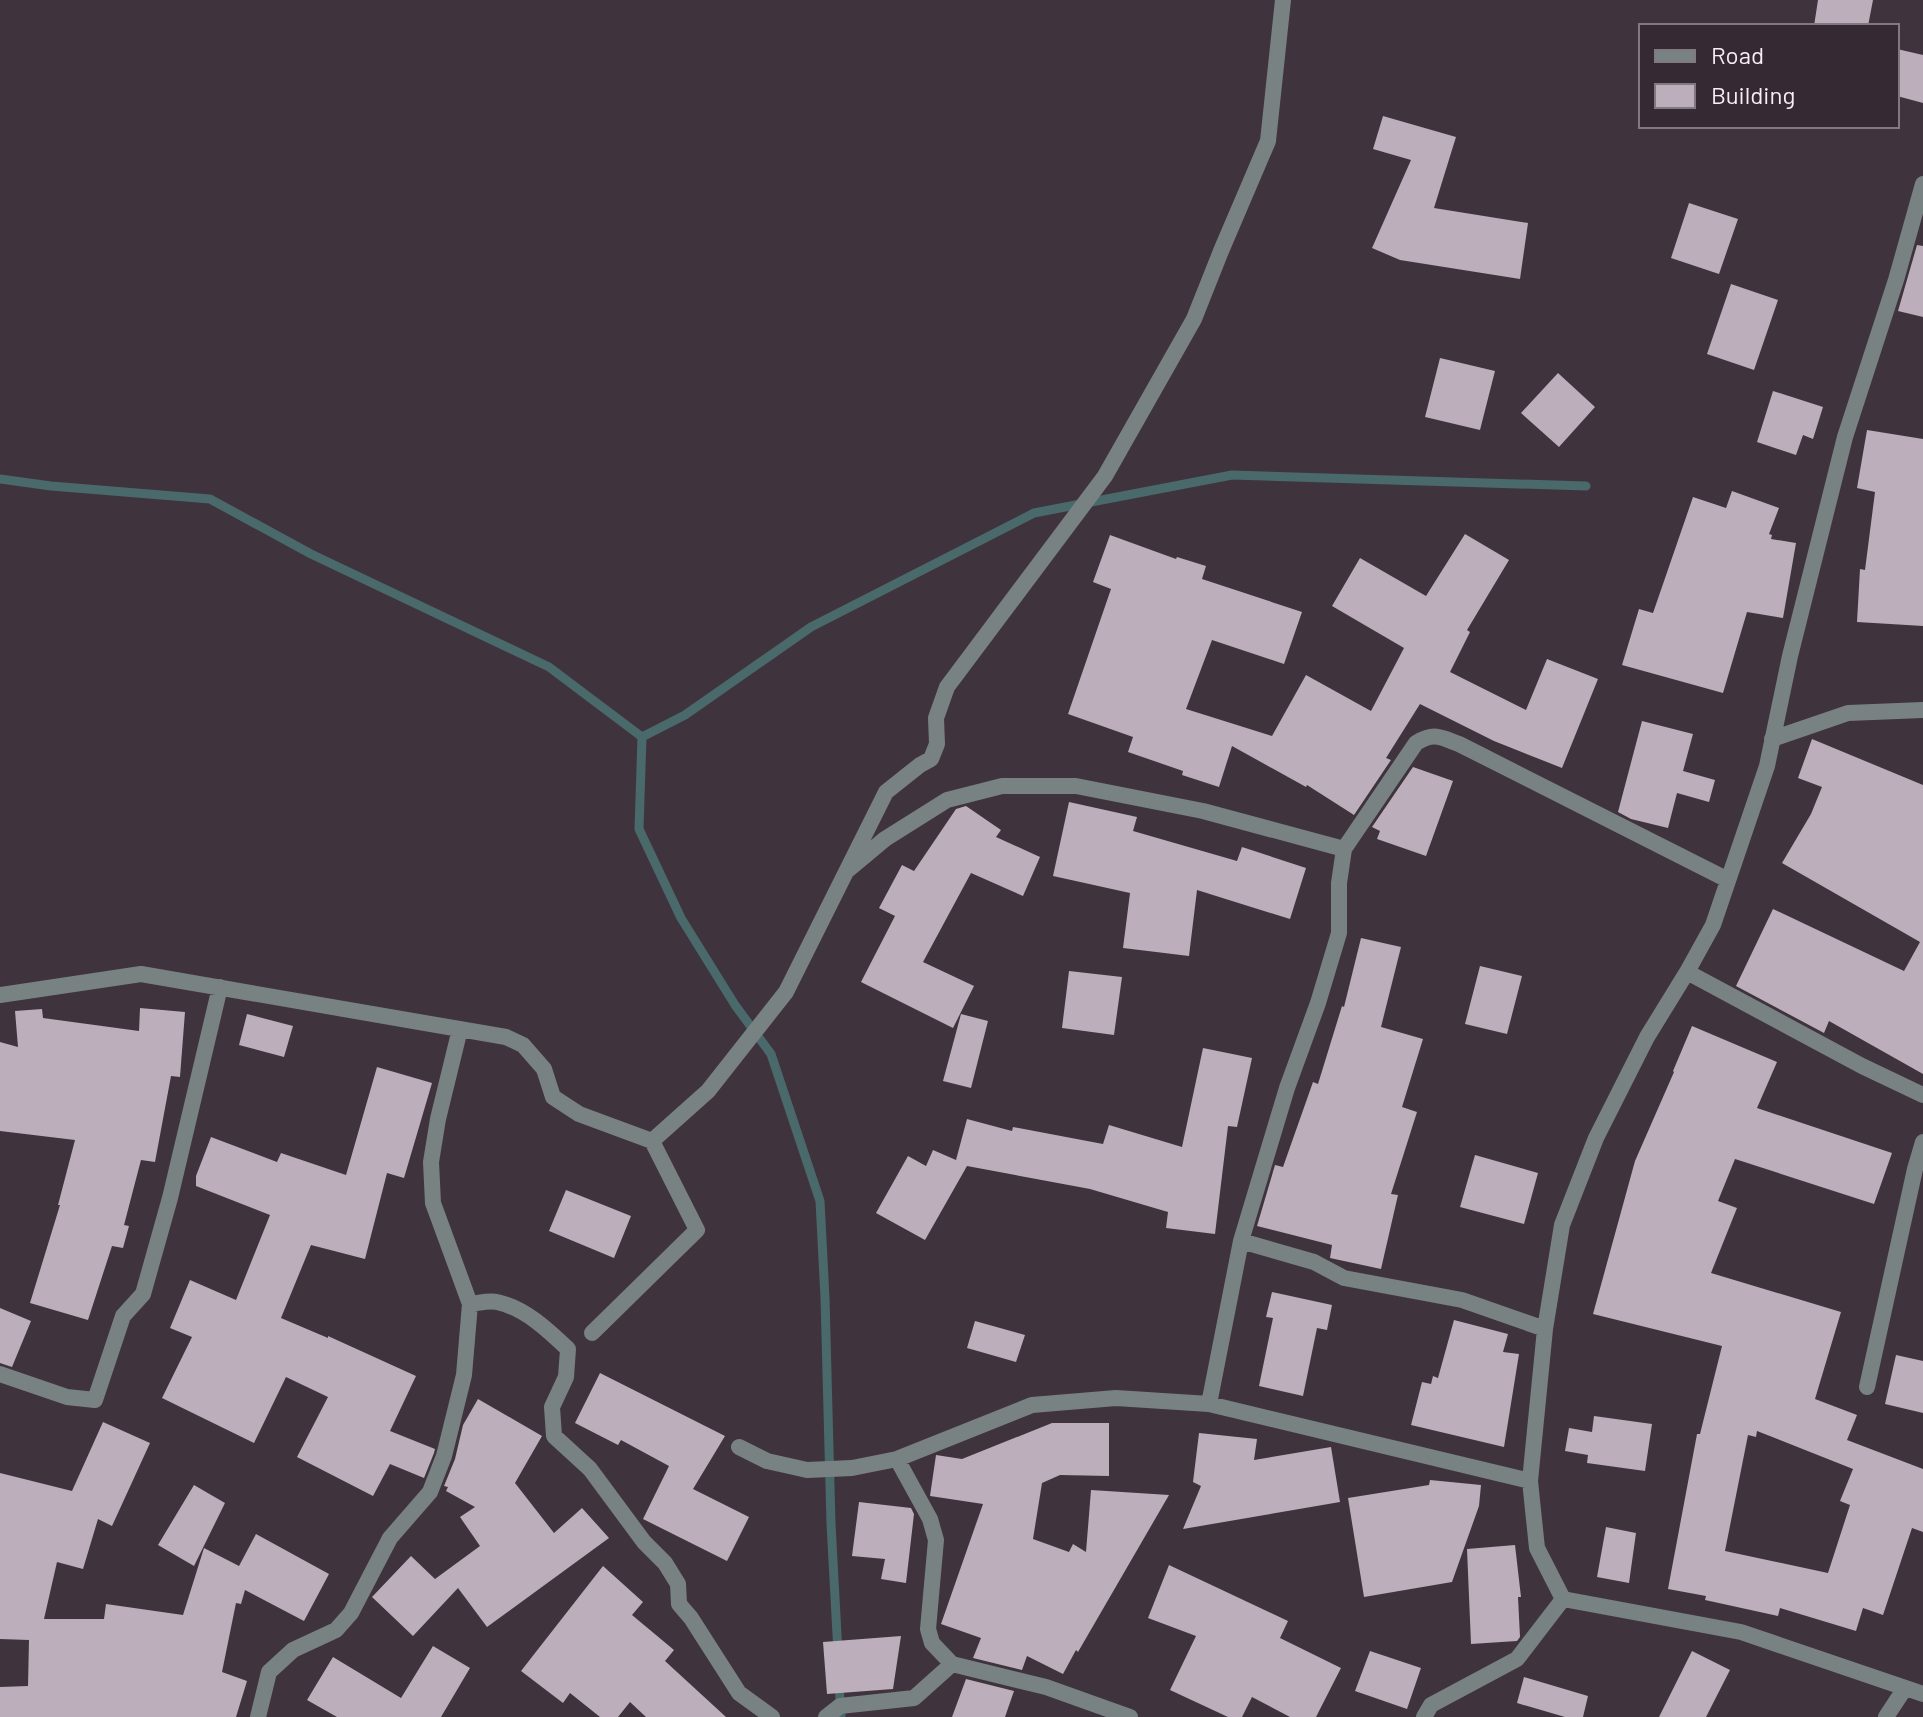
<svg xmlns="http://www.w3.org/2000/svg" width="1923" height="1717" font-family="Barlow,sans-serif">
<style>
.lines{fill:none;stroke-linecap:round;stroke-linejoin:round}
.stream{stroke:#4a696a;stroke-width:9}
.building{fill:#bcaeba;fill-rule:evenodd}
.minor{stroke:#798282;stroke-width:16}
</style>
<rect width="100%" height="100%" fill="#3f333e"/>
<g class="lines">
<!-- stream -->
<path class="stream" d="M 0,479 L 51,486 L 210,499 L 311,554 L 549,667 L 642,737
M 642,737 L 639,829 L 681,918 L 735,1005 L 771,1054 L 820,1201 L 825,1298 L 831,1524 L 838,1653
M 642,737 L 685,715 L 811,627 L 1034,513 L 1232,475 L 1586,486
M 839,1683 L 841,1717"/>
</g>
<!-- building -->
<path class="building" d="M 1818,0 L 1873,0 L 1868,26 L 1814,26 Z
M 1897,49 L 1923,55 L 1923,103 L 1897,96 Z
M 1383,116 L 1456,137 L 1434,208 L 1528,223 L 1520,279 L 1400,260 L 1372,248 L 1411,160 L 1373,149 Z
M 1689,203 L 1738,219 L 1719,274 L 1671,258 Z
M 1917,245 L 1923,246 L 1923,317 L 1898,311 Z
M 1731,284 L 1778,300 L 1754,370 L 1707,354 Z
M 1440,358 L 1495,371 L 1480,430 L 1425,417 Z
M 1558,373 L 1595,407 L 1559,447 L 1521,413 Z
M 1773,391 L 1823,407 L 1813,439 L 1803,435 L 1796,455 L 1757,442 Z
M 1867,430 L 1923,439 L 1923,626 L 1857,622 L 1860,569 L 1865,570 L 1875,492 L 1857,488 Z
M 1732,491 L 1779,508 L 1769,534 L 1772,535 L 1771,539 L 1796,543 L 1783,618 L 1747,612 L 1723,693 L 1622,665 L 1639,609 L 1653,613 L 1693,497 L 1726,508 Z
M 1465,534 L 1509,560 L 1467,630 L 1470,632 L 1450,672 L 1526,710 L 1547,659 L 1598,679 L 1562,768 L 1494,741 L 1420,704 L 1386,758 L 1391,760 L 1354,815 L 1307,785 L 1306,787 L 1232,746 L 1219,787 L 1182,775 L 1183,771 L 1128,752 L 1133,737 L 1068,714 L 1111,589 L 1093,582 L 1110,535 L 1176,559 L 1177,557 L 1206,566 L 1202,579 L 1302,612 L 1284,664 L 1212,640 L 1186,709 L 1272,736 L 1306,675 L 1371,711 L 1404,648 L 1332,606 L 1360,558 L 1426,596 Z
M 1642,721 L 1693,734 L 1683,771 L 1715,780 L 1709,802 L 1677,793 L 1668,828 L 1631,819 L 1618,812 Z
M 1812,739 L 1923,785 L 1923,1074 L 1829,1021 L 1824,1033 L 1736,986 L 1773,909 L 1904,971 L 1920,942 L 1782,863 L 1811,814 L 1822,787 L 1798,778 Z
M 1413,767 L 1453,781 L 1426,856 L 1377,839 L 1380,831 L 1372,827 Z
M 1069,802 L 1137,817 L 1133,831 L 1237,861 L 1242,847 L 1306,868 L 1290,919 L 1197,890 L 1189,956 L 1123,948 L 1130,893 L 1053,876 Z
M 966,806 L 1001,830 L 996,837 L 1040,857 L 1023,896 L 971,873 L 923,962 L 974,986 L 953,1028 L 861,982 L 895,916 L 879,908 L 902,865 L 914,871 L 956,809 Z
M 1361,938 L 1401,947 L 1381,1027 L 1423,1039 L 1402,1107 L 1417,1112 L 1391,1194 L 1398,1195 L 1381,1269 L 1330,1258 L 1332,1245 L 1257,1226 L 1275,1165 L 1283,1167 L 1313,1082 L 1318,1084 L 1342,1006 L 1344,1007 Z
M 1480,966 L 1522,976 L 1507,1034 L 1465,1024 Z
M 1069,971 L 1122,977 L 1114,1035 L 1062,1028 Z
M 140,1008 L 185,1012 L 180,1077 L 171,1076 L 155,1162 L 141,1160 L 124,1225 L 129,1226 L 123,1248 L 112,1246 L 88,1320 L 30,1303 L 60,1205 L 58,1205 L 75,1140 L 0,1131 L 0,1042 L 18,1047 L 15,1011 L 42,1009 L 43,1018 L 139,1031 Z
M 247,1014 L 293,1026 L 284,1057 L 239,1045 Z
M 961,1014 L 988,1021 L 971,1088 L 943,1081 Z
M 1692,1026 L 1777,1062 L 1757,1108 L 1892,1153 L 1874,1204 L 1735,1159 L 1718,1201 L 1737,1208 L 1711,1273 L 1841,1312 L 1815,1399 L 1857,1415 L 1847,1440 L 1923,1469 L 1923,1532 L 1912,1528 L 1883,1615 L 1863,1608 L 1856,1631 L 1780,1608 L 1778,1616 L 1705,1600 L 1706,1596 L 1668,1589 L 1697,1434 L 1700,1434 L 1722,1346 L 1593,1314 L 1635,1161 L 1674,1072 L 1673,1071 ZM 1757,1431 L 1853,1469 L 1840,1501 L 1850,1505 L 1828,1573 L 1725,1551 L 1748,1435 L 1756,1437 Z
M 1203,1048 L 1252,1058 L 1237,1127 L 1228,1126 L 1215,1234 L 1166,1228 L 1168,1212 L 1090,1189 L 967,1166 L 925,1240 L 876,1213 L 908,1156 L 926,1166 L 933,1150 L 956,1160 L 967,1119 L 1012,1131 L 1013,1127 L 1103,1144 L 1109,1125 L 1182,1147 Z
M 377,1067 L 432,1083 L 404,1178 L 387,1173 L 365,1259 L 311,1245 L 281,1318 L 328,1338 L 328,1336 L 416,1376 L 390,1431 L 435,1449 L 434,1453 L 424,1478 L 390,1464 L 373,1496 L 297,1457 L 328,1397 L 286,1377 L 254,1443 L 162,1398 L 192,1337 L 170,1328 L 190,1280 L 236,1300 L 270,1215 L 196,1186 L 196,1176 L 211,1137 L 277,1162 L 281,1153 L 346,1175 Z
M 1475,1155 L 1538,1173 L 1524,1224 L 1460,1207 Z
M 566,1190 L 631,1216 L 614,1258 L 549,1231 Z
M 1272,1292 L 1332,1305 L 1327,1330 L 1317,1328 L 1303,1396 L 1259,1386 L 1273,1318 L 1266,1317 Z
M 0,1308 L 31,1321 L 12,1367 L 0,1363 Z
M 1454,1320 L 1508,1334 L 1503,1352 L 1519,1354 L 1504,1447 L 1411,1425 L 1422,1382 L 1431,1384 L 1433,1376 L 1438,1378 Z
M 975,1321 L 1025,1335 L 1016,1362 L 967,1348 Z
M 1896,1355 L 1923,1361 L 1923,1413 L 1885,1404 Z
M 600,1373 L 725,1436 L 693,1489 L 749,1517 L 727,1561 L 643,1519 L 669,1466 L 621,1440 L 618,1445 L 575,1423 Z
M 478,1399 L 542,1436 L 515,1483 L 554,1533 L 582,1508 L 609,1538 L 487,1627 L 458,1588 L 413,1636 L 372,1597 L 411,1556 L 435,1579 L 480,1546 L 460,1517 L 475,1507 L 446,1491 L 448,1487 L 444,1486 L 455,1459 L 463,1425 Z
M 1594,1416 L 1652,1424 L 1645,1471 L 1587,1463 L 1588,1455 L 1565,1451 L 1569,1428 L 1592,1432 Z
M 103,1422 L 150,1443 L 112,1526 L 98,1519 L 83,1569 L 57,1562 L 44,1619 L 104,1619 L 106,1604 L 183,1615 L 204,1548 L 239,1566 L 256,1534 L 329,1574 L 304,1621 L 245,1590 L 241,1604 L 236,1603 L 222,1672 L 247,1681 L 236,1717 L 0,1717 L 0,1687 L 28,1686 L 29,1640 L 0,1639 L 0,1473 L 72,1491 Z
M 1052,1423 L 1109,1423 L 1109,1476 L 1060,1475 L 1042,1483 L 1033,1539 L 1069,1552 L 1073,1544 L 1086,1552 L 1091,1490 L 1169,1495 L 1078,1652 L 1076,1650 L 1063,1674 L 1027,1656 L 1022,1670 L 973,1658 L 981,1638 L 941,1624 L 983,1504 L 930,1496 L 936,1455 L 962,1459 Z
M 1199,1433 L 1257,1439 L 1254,1460 L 1331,1447 L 1340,1502 L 1183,1529 L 1201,1486 L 1193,1482 Z
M 1430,1480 L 1481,1485 L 1479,1506 L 1452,1582 L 1364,1597 L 1348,1498 L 1429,1485 Z
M 194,1485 L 225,1503 L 194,1566 L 158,1545 Z
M 859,1502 L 911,1508 L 914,1514 L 906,1583 L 881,1579 L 885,1559 L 852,1556 Z
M 1606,1527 L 1636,1533 L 1629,1583 L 1597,1577 Z
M 1515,1545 L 1521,1597 L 1518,1597 L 1520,1637 L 1517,1641 L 1471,1644 L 1467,1549 Z
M 1169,1565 L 1288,1621 L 1280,1638 L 1341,1668 L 1316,1717 L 1290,1717 L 1252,1697 L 1242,1717 L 1228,1717 L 1170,1690 L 1196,1636 L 1148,1618 Z
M 603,1566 L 643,1602 L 632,1615 L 674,1650 L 665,1661 L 726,1717 L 646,1717 L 630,1702 L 618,1717 L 600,1717 L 570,1693 L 563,1703 L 521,1671 Z
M 901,1636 L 893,1689 L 827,1694 L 823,1642 Z
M 433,1646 L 470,1668 L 441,1717 L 337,1717 L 307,1700 L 333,1657 L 401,1698 Z
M 1370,1651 L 1421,1668 L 1407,1709 L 1355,1691 Z
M 1692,1651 L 1730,1670 L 1706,1717 L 1659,1717 Z
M 1524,1677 L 1588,1696 L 1583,1717 L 1565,1717 L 1517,1703 Z
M 966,1679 L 1014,1691 L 1005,1717 L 952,1717 Z"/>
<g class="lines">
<!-- minor -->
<path class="minor" d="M 1772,739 L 1848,713 L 1923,710
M 849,869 L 885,839 L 947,800 L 1002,786 L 1076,786 L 1203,811 L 1344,849
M 1687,972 L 1862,1066 L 1923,1095
M 0,995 L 141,974 L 506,1037 L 523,1045 L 544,1069 L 553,1097 L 579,1114 L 652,1141
M 1241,1241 L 1314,1262 L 1344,1278 L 1462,1300 L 1545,1329
M 470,1304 C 479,1303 489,1300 497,1302 C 525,1308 548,1330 568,1349 L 566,1377 L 552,1407 L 554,1436 L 590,1469 L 644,1542 L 665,1563 L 678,1584 L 679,1604 L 691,1618 L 739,1693 L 772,1717
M 592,1333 L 697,1230 L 652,1141 L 708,1091 L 786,992 L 886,792 L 920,765 L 931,759 L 937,744 L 936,718 L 947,687 L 1105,476 L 1194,319 L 1221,251 L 1268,141 L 1283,0
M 0,1374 L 67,1397 L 95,1400 L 123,1316 L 143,1294 L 170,1198 L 220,987
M 1867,1387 L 1915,1169 L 1923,1142
M 1209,1404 L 1241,1241 L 1287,1088 L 1318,1003 L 1339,933 L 1339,883 L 1344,849 L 1416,743 C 1434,732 1440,737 1459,744 L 1728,880
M 739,1447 L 767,1461 L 807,1470 L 852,1468 L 897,1459 L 1032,1405 L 1116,1398 L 1209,1404 L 1530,1481
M 897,1459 L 930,1519 L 936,1540 L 928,1629 L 932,1643 L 952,1664 L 1046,1687 L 1130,1717
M 1563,1599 L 1537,1548 L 1530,1481 L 1545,1329 L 1562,1225 L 1596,1138 L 1647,1037 L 1687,972 L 1713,925 L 1767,766 L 1790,656 L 1845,437 L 1896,280 L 1923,184
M 1563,1599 L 1741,1632 L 1923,1694
M 258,1717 L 269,1672 L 293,1650 L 336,1630 L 351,1613 L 390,1538 L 430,1492 L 444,1456 L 464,1375 L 470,1304 L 433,1203 L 431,1162 L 438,1119 L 460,1029
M 826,1717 L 840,1706 L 914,1698 L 952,1664
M 1424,1717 L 1431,1705 L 1517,1659 L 1563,1599
M 1886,1717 L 1905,1688"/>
</g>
<!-- legend -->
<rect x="1639" y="24" width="260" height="104" fill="#352933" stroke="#827881" stroke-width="2"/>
<rect x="1655" y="50" width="40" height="12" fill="#798282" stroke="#827881" stroke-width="2"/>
<text x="1711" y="64" font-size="24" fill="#f6eff5">Road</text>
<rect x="1655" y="84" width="40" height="24" fill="#bcaeba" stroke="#827881" stroke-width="2"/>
<text x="1711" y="104" font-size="24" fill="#f6eff5">Building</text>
</svg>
